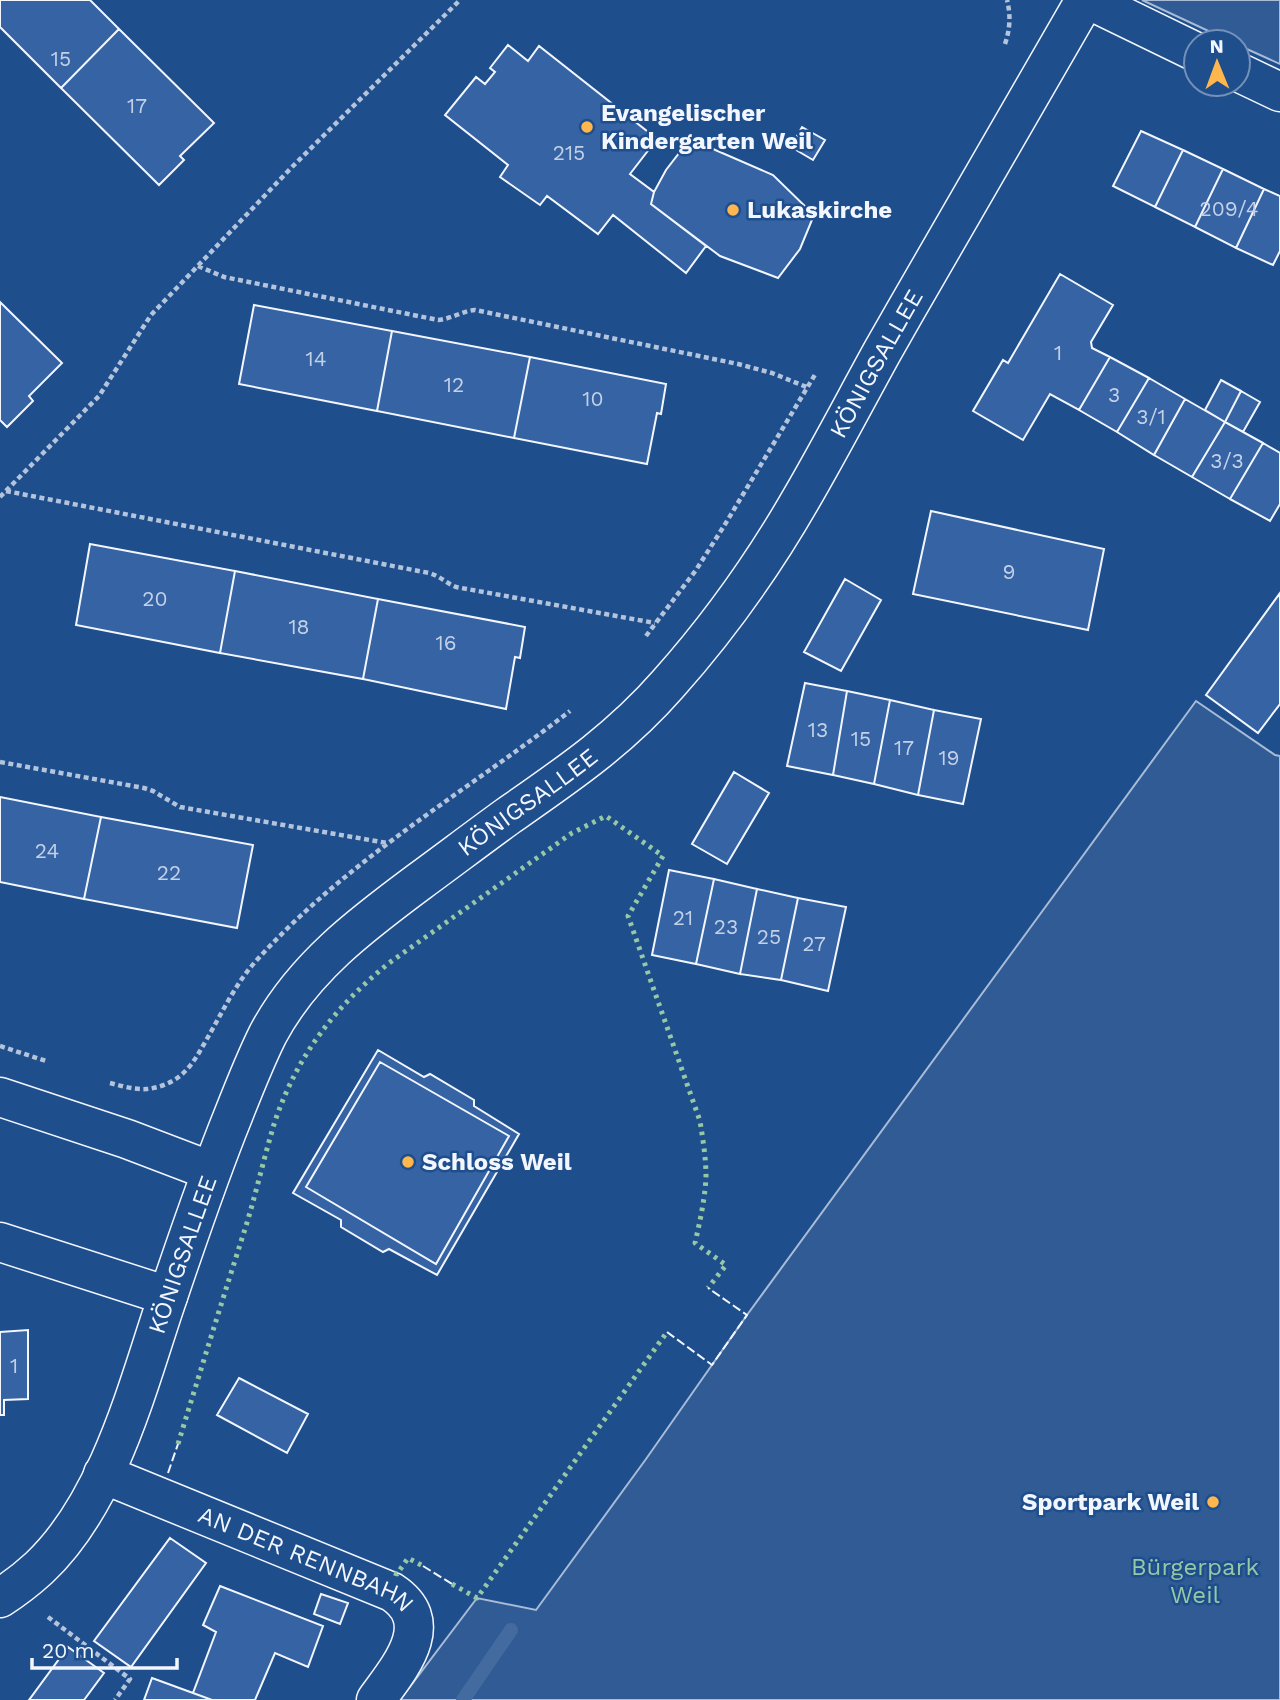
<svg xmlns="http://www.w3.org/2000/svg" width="1280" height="1700" font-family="'Work Sans',sans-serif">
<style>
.green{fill:#305b95;stroke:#a8bbd7;stroke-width:2}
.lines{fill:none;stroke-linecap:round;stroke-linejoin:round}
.stream{stroke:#446ba0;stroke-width:14}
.building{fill:#3563a3;stroke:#f2f6ff;stroke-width:2}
.minor-casing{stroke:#f2f6ff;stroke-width:41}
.path{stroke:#b3c4dc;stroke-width:4.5;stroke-dasharray:5 3.5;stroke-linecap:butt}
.minor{stroke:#1f4e8c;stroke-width:38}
.hedge{stroke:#97c8a6;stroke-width:5;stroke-dasharray:3.5 5;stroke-linecap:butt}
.fence{stroke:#f2f6ff;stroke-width:2;stroke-dasharray:9 3.5;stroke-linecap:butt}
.poi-dot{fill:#ffb74d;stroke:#1f4e8c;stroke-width:2.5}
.labels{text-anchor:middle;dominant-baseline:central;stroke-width:5;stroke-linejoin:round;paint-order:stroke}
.number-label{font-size:21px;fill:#c3d1e8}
.poi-label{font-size:24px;font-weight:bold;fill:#f2f6ff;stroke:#1f4e8c;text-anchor:start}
.street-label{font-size:24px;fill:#f2f6ff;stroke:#1f4e8c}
.park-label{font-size:24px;fill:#97c8a6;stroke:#1f4e8c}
</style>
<rect width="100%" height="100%" fill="#1f4e8c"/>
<!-- green -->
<path class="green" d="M 1142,0 L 1280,0 L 1280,64 L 1238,45 L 1238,42 L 1232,42 Z
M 1196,701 L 1275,755 L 1280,756 L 1280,1700 L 400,1700 L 477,1598 L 536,1610 L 646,1459 L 747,1315 Z"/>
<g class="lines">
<!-- stream -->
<path class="stream" d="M 463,1700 L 511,1630"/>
</g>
<!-- building -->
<path class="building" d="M 0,0 L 90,0 L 119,29 L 61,88 L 0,27 Z
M 119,29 L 214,123 L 180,156 L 184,160 L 159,185 L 61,88 Z
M 508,45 L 528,61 L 539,46 L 657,139 L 630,174 L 654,192 L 651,204 L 706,246 L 686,273 L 613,215 L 598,234 L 547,196 L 540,205 L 500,177 L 508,165 L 445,115 L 476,77 L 485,84 L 495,72 L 490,68 Z
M 802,127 L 825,140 L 813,160 L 791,147 Z
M 1141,131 L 1183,150 L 1155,207 L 1113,186 Z
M 690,139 L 773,175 L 814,215 L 800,249 L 778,278 L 720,256 L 651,204 L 654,192 L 666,170 Z
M 1183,150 L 1223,169 L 1195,227 L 1155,207 Z
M 1223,169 L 1264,189 L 1236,248 L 1195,227 Z
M 1264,189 L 1280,196 L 1280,251 L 1273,265 L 1236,248 Z
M 1060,274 L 1113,305 L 1091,342 L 1092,348 L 1110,357 L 1079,410 L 1050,394 L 1023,440 L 973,411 L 1003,360 L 1008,363 Z
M 0,302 L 62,363 L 29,396 L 33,401 L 7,427 L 0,420 Z
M 254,305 L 392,331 L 377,411 L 239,384 Z
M 392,331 L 530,357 L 514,438 L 377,411 Z
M 530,357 L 666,384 L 661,414 L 657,413 L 647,464 L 514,438 Z
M 1110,357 L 1149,378 L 1117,432 L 1079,410 Z
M 1149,378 L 1185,399 L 1154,455 L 1117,432 Z
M 1221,380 L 1241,391 L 1225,422 L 1205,410 Z
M 1241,391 L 1260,402 L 1243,432 L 1225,422 Z
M 1185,399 L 1225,422 L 1192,477 L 1154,455 Z
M 1225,422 L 1263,443 L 1230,499 L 1192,477 Z
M 1263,443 L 1280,453 L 1280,504 L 1270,521 L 1230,499 Z
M 931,511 L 1104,549 L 1088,630 L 913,594 Z
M 90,544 L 235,571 L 220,653 L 76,625 Z
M 235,571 L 378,599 L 363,679 L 220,653 Z
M 845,579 L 881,600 L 841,671 L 804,652 Z
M 1280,593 L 1280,704 L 1258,733 L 1206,695 Z
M 378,599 L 525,627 L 520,658 L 515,657 L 506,709 L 363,679 Z
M 805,683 L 847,691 L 833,775 L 787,766 Z
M 847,691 L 890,700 L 874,784 L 833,775 Z
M 890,700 L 934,710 L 918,795 L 874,784 Z
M 934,710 L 981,719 L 963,804 L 918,795 Z
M 734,772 L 769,793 L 727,864 L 692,844 Z
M 0,797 L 101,817 L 84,899 L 0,882 Z
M 101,817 L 253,845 L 237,928 L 84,899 Z
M 669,870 L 714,879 L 696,964 L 652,955 Z
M 714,879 L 757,889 L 740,974 L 696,964 Z
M 757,889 L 798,898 L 781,980 L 740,974 Z
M 798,898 L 846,907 L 828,991 L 781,980 Z
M 378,1050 L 424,1077 L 430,1074 L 474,1100 L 474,1106 L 519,1134 L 437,1275 L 389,1249 L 383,1252 L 341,1227 L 341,1220 L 293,1193 Z
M 380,1062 L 509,1136 L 436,1264 L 306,1187 Z
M 28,1330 L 28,1399 L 4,1400 L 4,1415 L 0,1415 L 0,1332 Z
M 239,1378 L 308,1414 L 287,1453 L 217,1415 Z
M 170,1538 L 206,1563 L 131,1667 L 94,1641 Z
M 220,1586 L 323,1626 L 308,1667 L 275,1653 L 255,1700 L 212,1700 L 193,1693 L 216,1632 L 203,1625 Z
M 321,1594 L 348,1603 L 340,1624 L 314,1614 Z
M 68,1647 L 104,1673 L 84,1700 L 29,1700 Z
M 152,1678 L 193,1693 L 212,1700 L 144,1700 Z"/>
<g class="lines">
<!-- minor casing -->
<g class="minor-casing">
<g id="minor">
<path d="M 1089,0 L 1196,52"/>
<path d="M 1238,72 L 1280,92"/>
<path d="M 0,1097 L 127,1139 L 211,1171"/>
<path d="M 0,1242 L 168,1296"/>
<path id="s1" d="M 103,1474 L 392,1592 C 439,1623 399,1668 376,1700"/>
<path id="s2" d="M 0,1598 C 14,1589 27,1579 39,1568 C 106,1505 135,1396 163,1311 C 185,1246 207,1180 233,1116 C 244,1088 255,1060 268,1034 C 303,968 362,924 420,881 C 450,859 479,837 508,816 C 567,775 620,739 668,684 C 718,628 763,565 801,499 C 829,451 855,401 882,352 C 949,234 1018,117 1085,0"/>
</g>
</g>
<!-- path -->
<path class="path" d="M 1005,44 C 1010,29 1011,16 1007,0
M 198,266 L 224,277 L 438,320 C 451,319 462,311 475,310 L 738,364 L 772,373 L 809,388
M 6,491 L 429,573 C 440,576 446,583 456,587 L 655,623
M 0,497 L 99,396 L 151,315 L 292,167 L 460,0
M 646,636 L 696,570 L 724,526 L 816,373
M 0,762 L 144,788 L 153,791 L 180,807 L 387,843
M 0,1046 L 46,1061
M 110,1083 C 122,1086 135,1090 147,1089 C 158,1088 172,1083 181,1075 C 193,1065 200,1051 208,1037 C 223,1011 236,983 256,961 C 347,860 464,793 570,711
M 48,1617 L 130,1679 L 115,1700"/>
<!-- minor -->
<use href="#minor" class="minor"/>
<!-- hedge -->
<path class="hedge" d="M 178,1444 C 200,1372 222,1301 245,1229 C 256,1194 264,1157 275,1121 C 298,1054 335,1007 389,963 L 572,833 L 606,816 L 663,856 L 628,916 L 700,1121 C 703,1140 706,1158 706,1177 C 705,1199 700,1221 695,1243 L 726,1265 L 708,1288
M 394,1573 L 397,1574 L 408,1558 L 423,1566
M 452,1584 L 477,1598 L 667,1332"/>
<!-- fence -->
<path class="fence" d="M 667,1332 L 712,1365 L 747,1315 L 708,1288
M 168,1473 L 178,1444
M 423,1566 L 452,1584"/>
</g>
<!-- markers -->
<g class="poi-dot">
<circle cx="587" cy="127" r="7"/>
<circle cx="733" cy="210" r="7"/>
<circle cx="408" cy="1162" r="7"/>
<circle cx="1213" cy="1502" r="7"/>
</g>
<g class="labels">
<!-- number labels -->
<g class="number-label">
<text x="61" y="58">15</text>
<text x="137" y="105">17</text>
<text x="569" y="152">215</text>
<text x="1229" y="208">209/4</text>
<text x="1058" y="352">1</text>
<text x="316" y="358">14</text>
<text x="454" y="384">12</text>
<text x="1114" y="394">3</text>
<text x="593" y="398">10</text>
<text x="1151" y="416">3/1</text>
<text x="1227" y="460">3/3</text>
<text x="1009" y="571">9</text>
<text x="155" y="598">20</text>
<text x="299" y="626">18</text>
<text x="446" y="642">16</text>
<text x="818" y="729">13</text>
<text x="861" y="738">15</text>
<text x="904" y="747">17</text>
<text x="949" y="757">19</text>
<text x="47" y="850">24</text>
<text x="169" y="872">22</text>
<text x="683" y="917">21</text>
<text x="726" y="926">23</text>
<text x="769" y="936">25</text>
<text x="814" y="943">27</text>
<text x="14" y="1365">1</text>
</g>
<!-- poi labels -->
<g class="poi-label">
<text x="601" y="113">Evangelischer<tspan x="601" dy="28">Kindergarten Weil</tspan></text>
<text x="747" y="210">Lukaskirche</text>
<text x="422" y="1162">Schloss Weil</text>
<text x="1199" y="1502" text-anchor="end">Sportpark Weil</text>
</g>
<!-- street labels -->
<g class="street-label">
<text stroke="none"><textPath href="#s2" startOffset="1552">KÖNIGSALLEE</textPath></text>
<text stroke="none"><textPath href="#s2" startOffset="985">KÖNIGSALLEE</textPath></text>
<text stroke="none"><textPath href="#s2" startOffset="397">KÖNIGSALLEE</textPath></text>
<text stroke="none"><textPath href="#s1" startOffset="220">AN DER RENNBAHN</textPath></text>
</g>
<!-- park labels -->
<g class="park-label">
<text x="1195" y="1567">Bürgerpark<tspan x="1195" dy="28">Weil</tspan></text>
</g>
</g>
<!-- north arrow -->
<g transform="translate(1217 63) rotate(359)"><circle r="33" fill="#1f4e8c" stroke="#7391ba" stroke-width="2"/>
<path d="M0-5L12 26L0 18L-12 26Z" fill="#ffb74d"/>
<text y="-10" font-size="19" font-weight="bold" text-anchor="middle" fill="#f2f6ff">N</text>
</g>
<!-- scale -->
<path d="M32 1658v10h145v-10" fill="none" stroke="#f2f6ff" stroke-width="3.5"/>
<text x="42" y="1658" font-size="21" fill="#f2f6ff" stroke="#1f4e8c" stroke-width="5" paint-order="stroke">20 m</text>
</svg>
